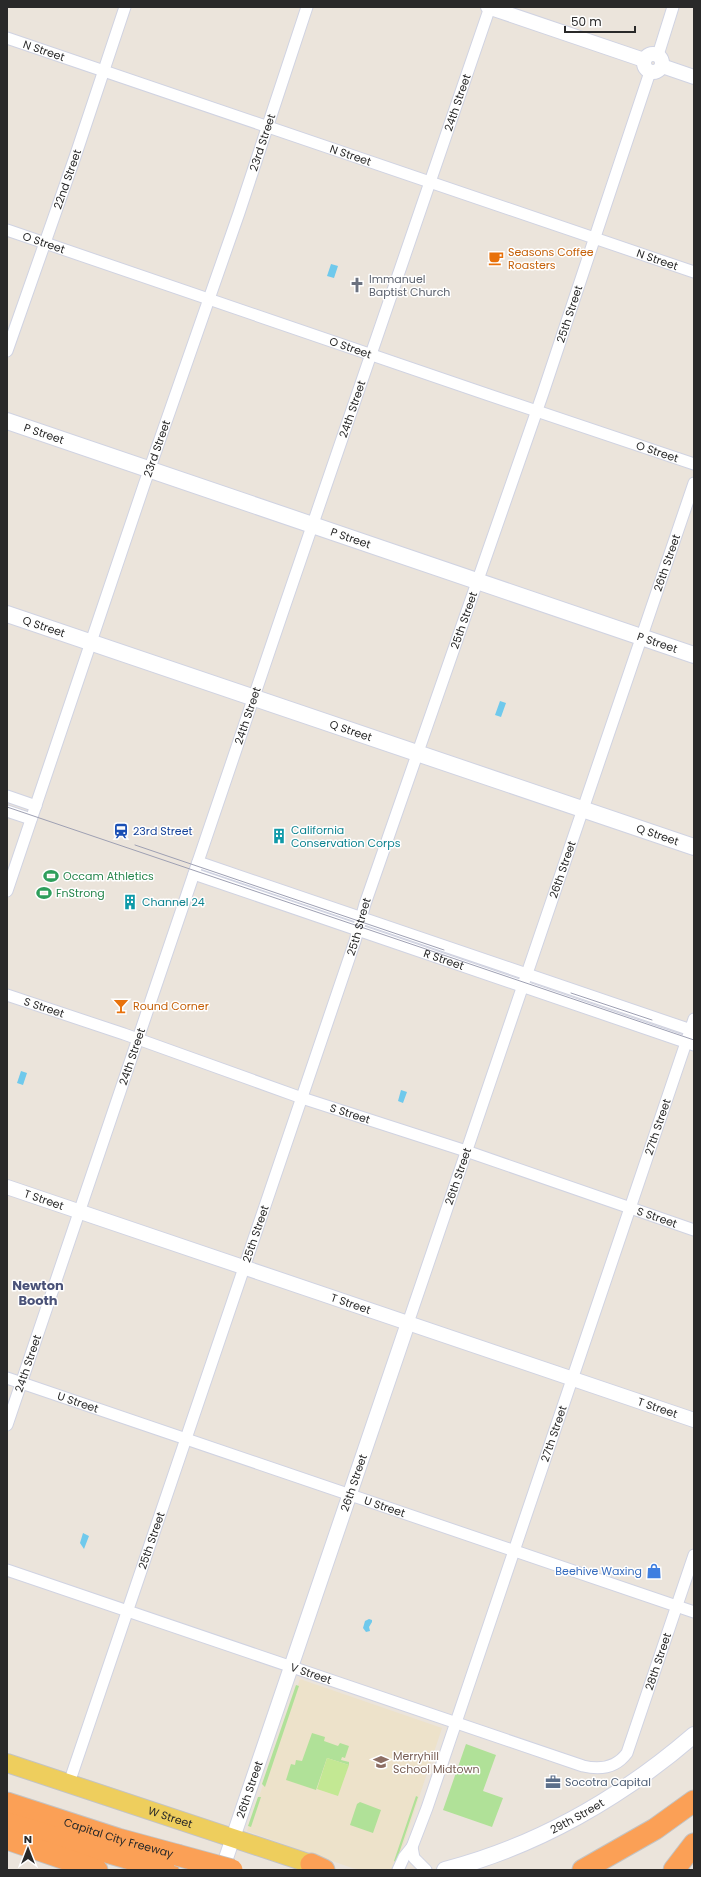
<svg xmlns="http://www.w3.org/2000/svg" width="701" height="1877" font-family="Poppins,sans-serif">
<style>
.education{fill:#ede2ca}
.green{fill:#b0e198}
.pitch{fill:#c3e893}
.water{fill:#6fc9ec}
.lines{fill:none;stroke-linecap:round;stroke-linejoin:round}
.minor-casing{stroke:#d0d3e2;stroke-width:13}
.tertiary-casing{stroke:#d0d3e2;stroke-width:16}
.secondary-casing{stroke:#d0d3e2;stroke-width:18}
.primary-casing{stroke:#c3c3c3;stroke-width:20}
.motorway-casing{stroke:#c3c3c3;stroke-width:23}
.minor{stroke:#fff;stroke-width:11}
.tertiary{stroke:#fff;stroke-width:14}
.secondary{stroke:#fff;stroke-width:16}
.primary{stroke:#eece5d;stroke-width:18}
.motorway{stroke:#fba056;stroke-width:21}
.tram{stroke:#9ea0b3;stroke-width:1}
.motorway-bridge-casing{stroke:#c3c3c3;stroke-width:23;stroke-linecap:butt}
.motorway-bridge{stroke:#fba056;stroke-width:21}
.labels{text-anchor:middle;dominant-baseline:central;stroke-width:3;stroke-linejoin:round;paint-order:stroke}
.street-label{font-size:11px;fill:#292929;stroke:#fff}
.food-label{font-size:11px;fill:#c56008;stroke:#fff;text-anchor:start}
.worship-label{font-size:11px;fill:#5b616d;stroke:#fff;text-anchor:start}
.culture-label{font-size:11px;fill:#0d838f;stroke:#fff;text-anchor:start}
.transit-label{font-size:11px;fill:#164399;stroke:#fff;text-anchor:start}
.leisure-label{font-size:11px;fill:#27864d;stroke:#fff;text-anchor:start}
.shop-label{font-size:11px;fill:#366cbe;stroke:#fff;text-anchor:end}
.education-label{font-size:11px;fill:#785e54;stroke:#fff;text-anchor:start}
.service-label{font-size:11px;fill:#4e5e75;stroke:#fff;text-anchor:start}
.quarter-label{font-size:13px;font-weight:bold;fill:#4a5278;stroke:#fff}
</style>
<rect width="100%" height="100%" fill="#ebe4db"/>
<!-- education -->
<path class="education" d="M 300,1679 L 442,1728 L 397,1864 L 393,1870 L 363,1870 L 352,1868 L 247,1831 Z"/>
<!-- green -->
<path class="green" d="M 296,1685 L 299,1686 L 265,1787 L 262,1784 Z
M 312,1733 L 325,1737 L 324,1741 L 338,1746 L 340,1743 L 349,1746 L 345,1758 L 342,1757 L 341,1760 L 349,1762 L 349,1765 L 327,1758 L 316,1790 L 286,1780 L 291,1764 L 295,1765 L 296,1760 L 302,1761 Z
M 466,1744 L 496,1755 L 483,1791 L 503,1798 L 492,1827 L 443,1810 Z
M 416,1796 L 418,1797 L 396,1862 L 394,1861 Z
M 258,1797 L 261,1797 L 251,1827 L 248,1826 Z
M 360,1802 L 381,1810 L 373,1833 L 350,1825 L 357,1804 Z"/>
<!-- pitch -->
<path class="pitch" d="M 327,1758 L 349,1765 L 338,1796 L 317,1789 Z"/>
<!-- water -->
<path class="water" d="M 331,264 L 338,266 L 334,278 L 327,276 Z
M 500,701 L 506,703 L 501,717 L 495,715 Z
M 21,1071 L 27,1073 L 23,1085 L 17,1083 Z
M 401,1090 L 407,1092 L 403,1103 L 398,1101 Z
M 83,1533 L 89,1536 L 84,1549 L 80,1543 Z
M 369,1619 L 372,1620 L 372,1622 L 369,1627 L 370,1631 L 366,1632 L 363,1628 L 365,1621 Z"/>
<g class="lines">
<!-- minor casing -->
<g class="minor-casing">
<g id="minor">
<path id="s1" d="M 7,38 L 694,272"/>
<path d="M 658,55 L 673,7"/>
<path id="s2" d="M 7,230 L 486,394 L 694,464"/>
<path id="s3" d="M 7,351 L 75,157 L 125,7"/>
<path d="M 7,796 L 36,806"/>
<path d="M 7,811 L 31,819"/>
<path d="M 198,862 L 694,1031"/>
<path id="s4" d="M 194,874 L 694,1045"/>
<path id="s5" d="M 7,891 L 144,485 L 239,213 L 307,7"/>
<path id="s6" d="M 7,995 L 124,1034 L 302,1098 L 466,1151 L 694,1230"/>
<path id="s7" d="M 408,1323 L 694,483"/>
<path id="s8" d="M 7,1378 L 694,1612"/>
<path id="s9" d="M 7,1425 L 283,611 L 490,7"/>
<path id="s10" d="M 7,1570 L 583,1766 C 600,1770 616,1768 627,1753 L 694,1555"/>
<path id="s11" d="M 69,1783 L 355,941 L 365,904 L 543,393 L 650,72"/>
<path d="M 412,1847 L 414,1858 L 426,1870"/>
<path id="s12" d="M 398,1870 L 404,1857 L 412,1847 L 427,1808 L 694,1019"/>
</g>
</g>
<!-- tertiary casing -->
<g class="tertiary-casing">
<g id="tertiary">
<path d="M 488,7 L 644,60"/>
<circle cx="653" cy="63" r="9"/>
<path d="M 662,66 L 694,77"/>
<path id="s13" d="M 7,1187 L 694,1420"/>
<path id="s14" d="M 222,1870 L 408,1323"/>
</g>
</g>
<!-- secondary casing -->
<g class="secondary-casing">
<g id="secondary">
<path id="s15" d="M 7,421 L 694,655"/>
<path id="s16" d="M 7,614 L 694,847"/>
<path id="s17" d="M 445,1870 C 537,1846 622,1797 694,1735"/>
</g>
</g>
<!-- primary casing -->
<g class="primary-casing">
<g id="primary">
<path id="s18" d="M 7,1763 L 311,1864"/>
</g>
</g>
<!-- motorway casing -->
<g class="motorway-casing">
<g id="motorway">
<path id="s19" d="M 7,1803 L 118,1839 L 177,1855"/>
<path d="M 7,1823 L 168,1870"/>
<path d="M 7,1839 L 97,1870"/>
<path d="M 311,1864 L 324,1870"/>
<path d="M 583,1870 L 655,1829 L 694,1801"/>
<path d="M 674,1870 L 694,1844"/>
</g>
</g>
<!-- minor -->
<use href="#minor" class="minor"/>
<!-- tertiary -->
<use href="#tertiary" class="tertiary"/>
<!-- secondary -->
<use href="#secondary" class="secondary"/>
<!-- primary -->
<use href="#primary" class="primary"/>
<!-- motorway -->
<use href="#motorway" class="motorway"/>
<!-- tram -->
<path class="tram" d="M 7,807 L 694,1040
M 135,845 L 444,950
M 571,993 L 652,1020"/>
<!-- motorway-bridge casing -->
<g class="motorway-bridge-casing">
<path id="motorway-bridge" d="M 177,1855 L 232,1870"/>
</g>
<!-- motorway-bridge -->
<use href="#motorway-bridge" class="motorway-bridge"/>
</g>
<!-- icons -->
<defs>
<g id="cafe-bare" transform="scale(1.2)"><path d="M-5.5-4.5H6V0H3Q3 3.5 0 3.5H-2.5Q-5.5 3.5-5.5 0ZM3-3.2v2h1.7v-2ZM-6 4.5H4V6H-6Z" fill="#e8710a" stroke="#fff" stroke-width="2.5" paint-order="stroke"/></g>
<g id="church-bare" transform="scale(1.2)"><path d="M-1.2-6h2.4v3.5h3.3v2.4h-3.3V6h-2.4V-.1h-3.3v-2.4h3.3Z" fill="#6b7280" stroke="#fff" stroke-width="2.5" paint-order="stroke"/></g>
<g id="station-bare" transform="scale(1.2)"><path d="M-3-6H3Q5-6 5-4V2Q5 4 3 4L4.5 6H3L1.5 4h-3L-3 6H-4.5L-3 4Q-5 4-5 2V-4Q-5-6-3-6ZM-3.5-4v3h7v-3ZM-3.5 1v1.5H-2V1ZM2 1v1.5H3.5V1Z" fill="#1a4fb4" stroke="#fff" stroke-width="2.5" paint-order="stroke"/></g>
<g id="building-bare" transform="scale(1.2)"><path d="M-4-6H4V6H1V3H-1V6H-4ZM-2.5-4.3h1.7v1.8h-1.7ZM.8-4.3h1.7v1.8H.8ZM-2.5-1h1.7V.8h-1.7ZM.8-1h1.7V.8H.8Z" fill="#0f9aa8" stroke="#fff" stroke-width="2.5" paint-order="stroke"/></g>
<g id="stadium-bare" transform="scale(1.2)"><path d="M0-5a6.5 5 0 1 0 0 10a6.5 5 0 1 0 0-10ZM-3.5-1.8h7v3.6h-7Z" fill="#2e9e5b" stroke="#fff" stroke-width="2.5" paint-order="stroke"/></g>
<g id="bar-bare" transform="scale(1.2)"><path d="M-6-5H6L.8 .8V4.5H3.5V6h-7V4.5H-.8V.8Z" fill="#e8710a" stroke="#fff" stroke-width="2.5" paint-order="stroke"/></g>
<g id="shop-bare" transform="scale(1.2)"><path d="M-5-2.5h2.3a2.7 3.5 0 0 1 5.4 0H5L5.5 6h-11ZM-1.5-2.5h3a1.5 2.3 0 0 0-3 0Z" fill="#3f7fe0" stroke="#fff" stroke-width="2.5" paint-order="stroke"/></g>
<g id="school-bare" transform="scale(1.2)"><path d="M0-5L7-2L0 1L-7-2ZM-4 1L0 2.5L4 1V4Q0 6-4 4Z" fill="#8d6e63" stroke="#fff" stroke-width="2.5" paint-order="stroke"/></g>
<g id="office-bare" transform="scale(1.2)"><path d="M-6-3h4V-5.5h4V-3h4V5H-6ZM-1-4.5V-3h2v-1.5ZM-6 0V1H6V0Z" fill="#5c6f8a" stroke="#fff" stroke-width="2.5" paint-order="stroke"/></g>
</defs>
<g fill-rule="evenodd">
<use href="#cafe-bare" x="496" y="258"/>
<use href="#church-bare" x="357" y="285"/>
<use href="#station-bare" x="121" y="831"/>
<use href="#building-bare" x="279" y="836"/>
<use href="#stadium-bare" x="51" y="876"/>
<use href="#stadium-bare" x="44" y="893"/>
<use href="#building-bare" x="130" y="902"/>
<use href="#bar-bare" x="121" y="1006"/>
<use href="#shop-bare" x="654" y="1571"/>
<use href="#school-bare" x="381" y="1762"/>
<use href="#office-bare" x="553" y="1782"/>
</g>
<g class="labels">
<!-- street labels -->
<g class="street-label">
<text stroke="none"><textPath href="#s1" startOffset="39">N Street</textPath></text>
<text stroke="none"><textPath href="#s9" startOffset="1397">24th Street</textPath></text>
<text stroke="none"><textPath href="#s5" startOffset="791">23rd Street</textPath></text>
<text stroke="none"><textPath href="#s1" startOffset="363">N Street</textPath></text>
<text stroke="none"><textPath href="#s3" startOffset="182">22nd Street</textPath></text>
<text stroke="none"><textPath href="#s2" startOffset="39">O Street</textPath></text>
<text stroke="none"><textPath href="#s1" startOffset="687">N Street</textPath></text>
<text stroke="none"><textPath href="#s11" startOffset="1552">25th Street</textPath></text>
<text stroke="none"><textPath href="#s2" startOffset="363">O Street</textPath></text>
<text stroke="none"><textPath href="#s9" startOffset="1073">24th Street</textPath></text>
<text stroke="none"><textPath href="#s15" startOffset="39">P Street</textPath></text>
<text stroke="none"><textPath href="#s5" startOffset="467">23rd Street</textPath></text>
<text stroke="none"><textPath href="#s2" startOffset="687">O Street</textPath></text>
<text stroke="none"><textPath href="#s15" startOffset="363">P Street</textPath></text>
<text stroke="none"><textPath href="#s7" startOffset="803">26th Street</textPath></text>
<text stroke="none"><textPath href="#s11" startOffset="1228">25th Street</textPath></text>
<text stroke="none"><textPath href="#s16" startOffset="39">Q Street</textPath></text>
<text stroke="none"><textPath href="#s15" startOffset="687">P Street</textPath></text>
<text stroke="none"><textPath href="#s9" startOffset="749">24th Street</textPath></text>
<text stroke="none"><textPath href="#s16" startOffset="363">Q Street</textPath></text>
<text stroke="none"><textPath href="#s16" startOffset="687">Q Street</textPath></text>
<text stroke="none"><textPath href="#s7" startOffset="479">26th Street</textPath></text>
<text stroke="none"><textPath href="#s11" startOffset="904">25th Street</textPath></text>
<text stroke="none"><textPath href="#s4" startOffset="264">R Street</textPath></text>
<text stroke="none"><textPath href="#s6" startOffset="39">S Street</textPath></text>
<text stroke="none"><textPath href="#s9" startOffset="389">24th Street</textPath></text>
<text stroke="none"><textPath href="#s6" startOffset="363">S Street</textPath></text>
<text stroke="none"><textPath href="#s12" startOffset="788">27th Street</textPath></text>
<text stroke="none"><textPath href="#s7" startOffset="155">26th Street</textPath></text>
<text stroke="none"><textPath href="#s13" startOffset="39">T Street</textPath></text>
<text stroke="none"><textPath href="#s6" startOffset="687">S Street</textPath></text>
<text stroke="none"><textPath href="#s11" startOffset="580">25th Street</textPath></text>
<text stroke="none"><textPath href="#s13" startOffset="363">T Street</textPath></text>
<text stroke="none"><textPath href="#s9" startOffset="65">24th Street</textPath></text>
<text stroke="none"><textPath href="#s8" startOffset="75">U Street</textPath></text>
<text stroke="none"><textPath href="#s13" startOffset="687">T Street</textPath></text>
<text stroke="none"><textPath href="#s12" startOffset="464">27th Street</textPath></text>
<text stroke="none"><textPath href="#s14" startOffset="409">26th Street</textPath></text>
<text stroke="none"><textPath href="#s8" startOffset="399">U Street</textPath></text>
<text stroke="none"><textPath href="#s11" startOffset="256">25th Street</textPath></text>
<text stroke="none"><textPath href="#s10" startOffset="754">28th Street</textPath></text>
<text stroke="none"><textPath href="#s10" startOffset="321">V Street</textPath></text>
<text stroke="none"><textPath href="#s14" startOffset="85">26th Street</textPath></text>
<text stroke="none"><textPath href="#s17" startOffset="143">29th Street</textPath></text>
<text stroke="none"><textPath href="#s18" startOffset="172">W Street</textPath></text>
<text stroke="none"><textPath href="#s19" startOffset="117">Capital City Freeway</textPath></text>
</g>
<!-- food labels -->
<g class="food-label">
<text x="508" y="252">Seasons Coffee<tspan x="508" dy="13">Roasters</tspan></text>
<text x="133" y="1006">Round Corner</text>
</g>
<!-- worship labels -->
<g class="worship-label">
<text x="369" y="279">Immanuel<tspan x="369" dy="13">Baptist Church</tspan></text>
</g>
<!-- culture labels -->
<g class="culture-label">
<text x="291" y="830">California<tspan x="291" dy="13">Conservation Corps</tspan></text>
<text x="142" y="902">Channel 24</text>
</g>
<!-- transit labels -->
<g class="transit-label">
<text x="133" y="831">23rd Street</text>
</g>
<!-- leisure labels -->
<g class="leisure-label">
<text x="63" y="876">Occam Athletics</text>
<text x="56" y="893">FnStrong</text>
</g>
<!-- shop labels -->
<g class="shop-label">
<text x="642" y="1571">Beehive Waxing</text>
</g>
<!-- education labels -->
<g class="education-label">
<text x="393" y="1756">Merryhill<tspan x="393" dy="13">School Midtown</tspan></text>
</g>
<!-- service labels -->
<g class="service-label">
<text x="565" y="1782">Socotra Capital</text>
</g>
<!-- quarter labels -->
<g class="quarter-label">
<text x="38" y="1285">Newton<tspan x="38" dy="15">Booth</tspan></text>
</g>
</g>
<!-- border -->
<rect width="701" height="1877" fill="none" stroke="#292929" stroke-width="16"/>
<!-- north arrow -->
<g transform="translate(28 1849)" stroke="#ffffff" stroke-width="3" paint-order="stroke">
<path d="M0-3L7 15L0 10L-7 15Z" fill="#292929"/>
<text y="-6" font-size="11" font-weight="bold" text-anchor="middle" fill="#292929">N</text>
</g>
<!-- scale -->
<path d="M565 26v6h70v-6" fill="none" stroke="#292929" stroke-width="2"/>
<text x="571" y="26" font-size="12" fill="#292929" stroke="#ffffff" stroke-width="3" paint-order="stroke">50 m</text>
</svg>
